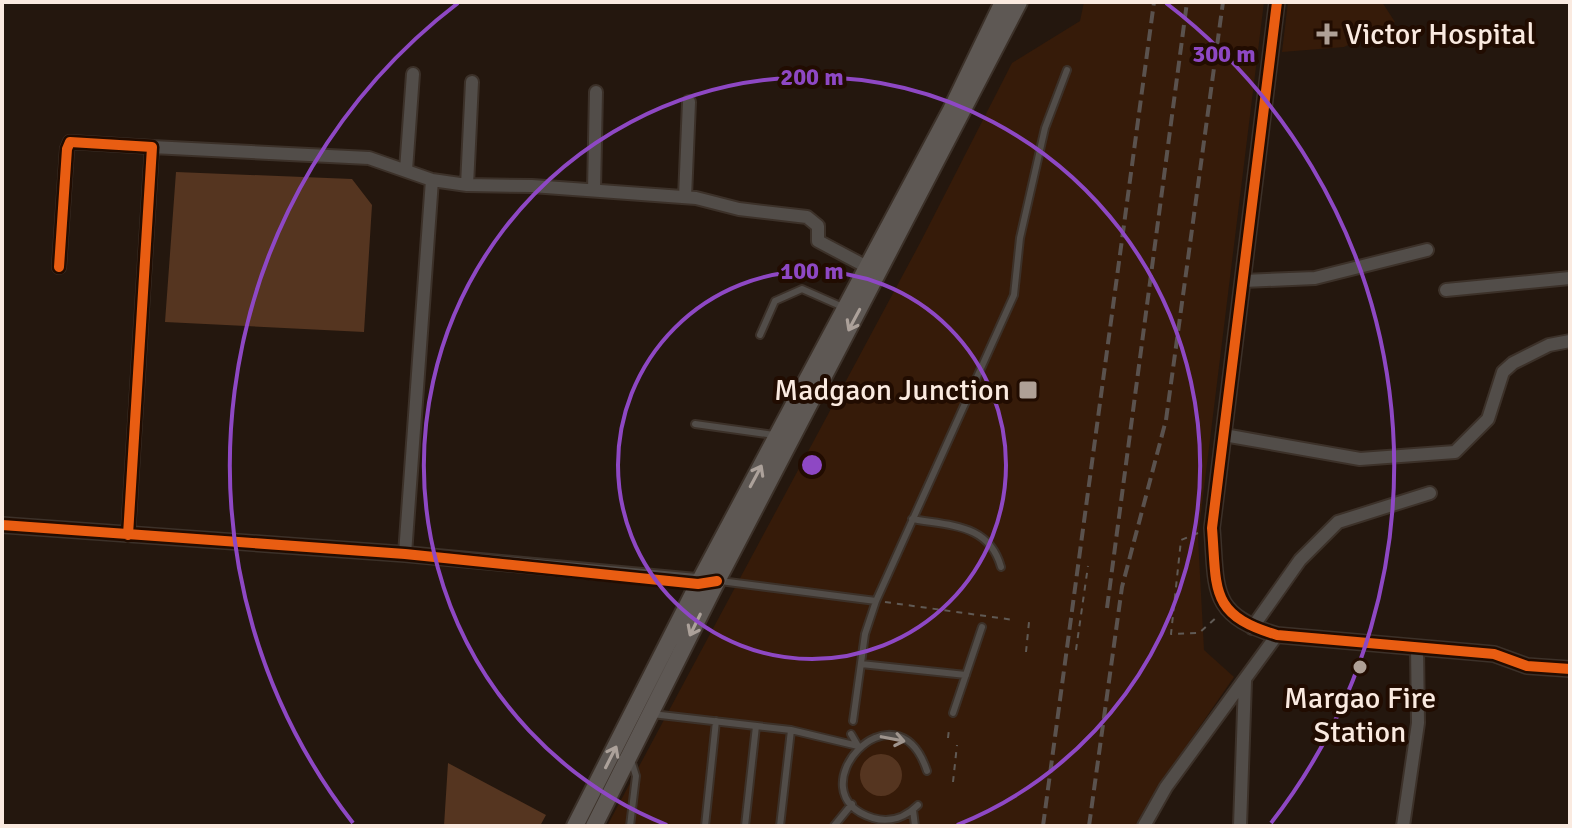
<svg xmlns="http://www.w3.org/2000/svg" width="1572" height="828" font-family="Signika,sans-serif">
<style>
.built{fill:#361b09}
.green{fill:#553520}
.lines{fill:none;stroke-linecap:round;stroke-linejoin:round}
.service-casing{stroke:#3c3129;stroke-width:10}
.minor-casing{stroke:#3c3129;stroke-width:16}
.tertiary-casing{stroke:#3c3129;stroke-width:18}
.secondary-casing{stroke:#3c3129;stroke-width:20}
.path{stroke:#605a55;stroke-width:2;stroke-dasharray:6 6;stroke-linecap:butt}
.service{stroke:#524d49;stroke-width:6}
.minor{stroke:#524d49;stroke-width:12}
.tertiary{stroke:#524d49;stroke-width:14}
.secondary{stroke:#5e5854;stroke-width:16}
.rail{stroke:#5a524e;stroke-width:4;stroke-dasharray:12 6;stroke-linecap:butt}
.cycleway-casing{stroke:#210c01;stroke-width:15}
.cycleway{stroke:#e95d12;stroke-width:10}
.oneway{stroke:#aca19a}
.oneway2{stroke:#9e948d}
.ring{fill:none;stroke:#8e48c4;stroke-width:4}
.poi-dot{fill:#afa096;stroke:#210c01;stroke-width:3}
.labels{text-anchor:middle;dominant-baseline:central;stroke-width:8;stroke-linejoin:round;paint-order:stroke}
.poi-label{font-size:30px;fill:#faeae0;stroke:#210c01;text-anchor:start}
.centre{fill:#8e48c4;stroke:#210c01;stroke-width:4}
.ring-label{font-size:24px;text-anchor:middle;font-weight:bold;fill:#8e48c4;stroke:#210c01;stroke-width:8;stroke-linejoin:round;paint-order:stroke}
</style>
<rect width="100%" height="100%" fill="#24170e"/>
<!-- built -->
<path class="built" d="M 1084,2 L 1264,2 L 1198,537 L 1204,650 L 1234,677 L 1156,790 L 1140,826 L 607,826 L 920,243 L 1012,63 L 1080,21 Z
M 1288,2 L 1382,2 L 1395,22 L 1344,47 L 1282,52 Z"/>
<!-- green -->
<path class="green" d="M 176,172 L 352,179 L 372,205 L 364,332 L 165,322 Z
M860 775a21 21 0 1 1 42 0a21 21 0 1 1-42 0Z
M 448,763 L 546,815 L 540,826 L 444,826 Z"/>
<g class="lines">
<!-- service casing -->
<g class="service-casing">
<path id="service" d="M 760,335 L 775,301 L 802,289 L 845,308
M 695,424 L 774,435
M 912,519 C 951,526 989,524 1001,567
M 720,581 L 876,601
M 861,664 L 966,675
M 953,713 L 982,627
M 652,714 L 791,730 L 858,746
M 853,721 L 865,634 L 876,601 L 1014,295 L 1020,238 L 1045,128 L 1067,70
M 851,734 L 858,746
M 918,805 C 906,817 890,823 873,818 C 792,793 896,677 927,771
M 913,810 L 915,826
M 630,826 L 636,776 L 631,760
M 705,826 L 716,721
M 745,826 L 756,726
M 780,826 L 791,730
M 834,826 L 852,804"/>
</g>
<!-- minor casing -->
<g class="minor-casing">
<path id="minor" d="M 472,82 L 467,185 L 532,186 L 696,198 L 739,209 L 807,217 L 818,226 L 818,241 L 867,267
M 152,147 L 369,158 L 432,180 L 467,185
M 406,170 L 413,74
M 594,190 L 596,92
M 685,197 L 689,102
M 59,267 L 67,149 L 70,142 L 152,147 L 128,535
M 1243,281 L 1315,278 L 1427,250
M 1446,290 L 1570,278
M 1224,435 L 1360,459 L 1455,452 L 1488,419 L 1503,372 L 1513,363 L 1549,345 L 1570,341
M 405,554 L 432,180
M 1252,628 L 1300,560 L 1338,522 L 1430,493
M 1144,826 L 1166,787 L 1277,635
M 1240,826 L 1245,681
M 1403,826 L 1418,723 L 1417,647"/>
</g>
<!-- tertiary casing -->
<g class="tertiary-casing">
<path id="tertiary" d="M 1277,2 L 1212,528 C 1217,590 1209,615 1277,635 L 1494,654 L 1527,666 L 1570,669
M 2,525 L 405,554 L 707,582"/>
</g>
<!-- secondary casing -->
<g class="secondary-casing">
<path id="secondary" d="M 575,826 L 698,584 L 951,110 L 1003,2
M 594,826 L 717,581 L 1019,2"/>
</g>
<!-- path -->
<path class="path" d="M 1198,533 L 1181,540 L 1171,634 L 1199,633 L 1218,616
M 885,602 L 1014,620
M 1076,650 L 1088,566
M 1026,652 L 1029,622
M 948,738 L 949,729
M 953,782 L 957,745"/>
<!-- service -->
<use href="#service" class="service"/>
<!-- minor -->
<use href="#minor" class="minor"/>
<!-- tertiary -->
<use href="#tertiary" class="tertiary"/>
<!-- secondary -->
<use href="#secondary" class="secondary"/>
<!-- rail -->
<path class="rail" d="M 1107,608 L 1187,2
M 1043,826 L 1154,2
M 1089,826 L 1122,587 L 1166,420 L 1223,2"/>
<!-- cycleway casing -->
<g class="cycleway-casing">
<path id="cycleway" d="M 1277,2 L 1212,528 C 1217,590 1209,615 1277,635 L 1494,654 L 1527,666 L 1570,669
M 59,267 L 67,149 L 70,142 L 152,147 L 128,535
M 2,525 L 405,554 L 698,584 L 717,581"/>
</g>
<!-- cycleway -->
<use href="#cycleway" class="cycleway"/>
</g>
<!-- one-way arrows -->
<defs><path id="oneway-shaft" d="M-6 0H5M1.5-3L5.5 0L1.5 3" fill="none" stroke-width="1.6" stroke-linecap="round" stroke-linejoin="round" transform="scale(2)"/></defs>
<g class="oneway">
<use href="#oneway-shaft" transform="translate(854 320) rotate(118)"/>
<use href="#oneway-shaft" transform="translate(756 476) rotate(-62)"/>
<use href="#oneway-shaft" transform="translate(695 625) rotate(116)"/>
<use href="#oneway-shaft" transform="translate(611 757) rotate(-63)"/>
</g>
<use class="oneway2" href="#oneway-shaft" transform="translate(893 739) rotate(11)"/>
<!-- distance rings -->
<g class="ring">
<circle cx="812" cy="465" r="194"/>
<path d="M667 825A388 388 0 1 1 957 825"/>
<path d="M353 823A582 582 0 0 1 458 3M1166 3A582 582 0 0 1 1271 823"/>
</g>
<!-- markers -->
<g class="poi-dot">
<path d="M1323 22h8v8h8v8h-8v8h-8v-8h-8v-8h8z"/>
<rect x="1018" y="380" width="20" height="20" rx="4"/>
<circle cx="1360" cy="667" r="8"/>
</g>
<g class="labels">
<!-- poi labels -->
<g class="poi-label">
<text x="1345" y="34">Victor Hospital</text>
<text x="1010" y="390" text-anchor="end">Madgaon Junction</text>
<text x="1360" y="698" text-anchor="middle">Margao Fire<tspan x="1360" dy="34">Station</tspan></text>
</g>
</g>
<circle cx="812" cy="465" r="12" class="centre"/>
<g class="ring-label">
<text x="1224" y="62">300 m</text>
<text x="812" y="85">200 m</text>
<text x="812" y="279">100 m</text>
</g>
<!-- border -->
<rect width="1572" height="828" fill="none" stroke="#faeae0" stroke-width="8"/>
</svg>
